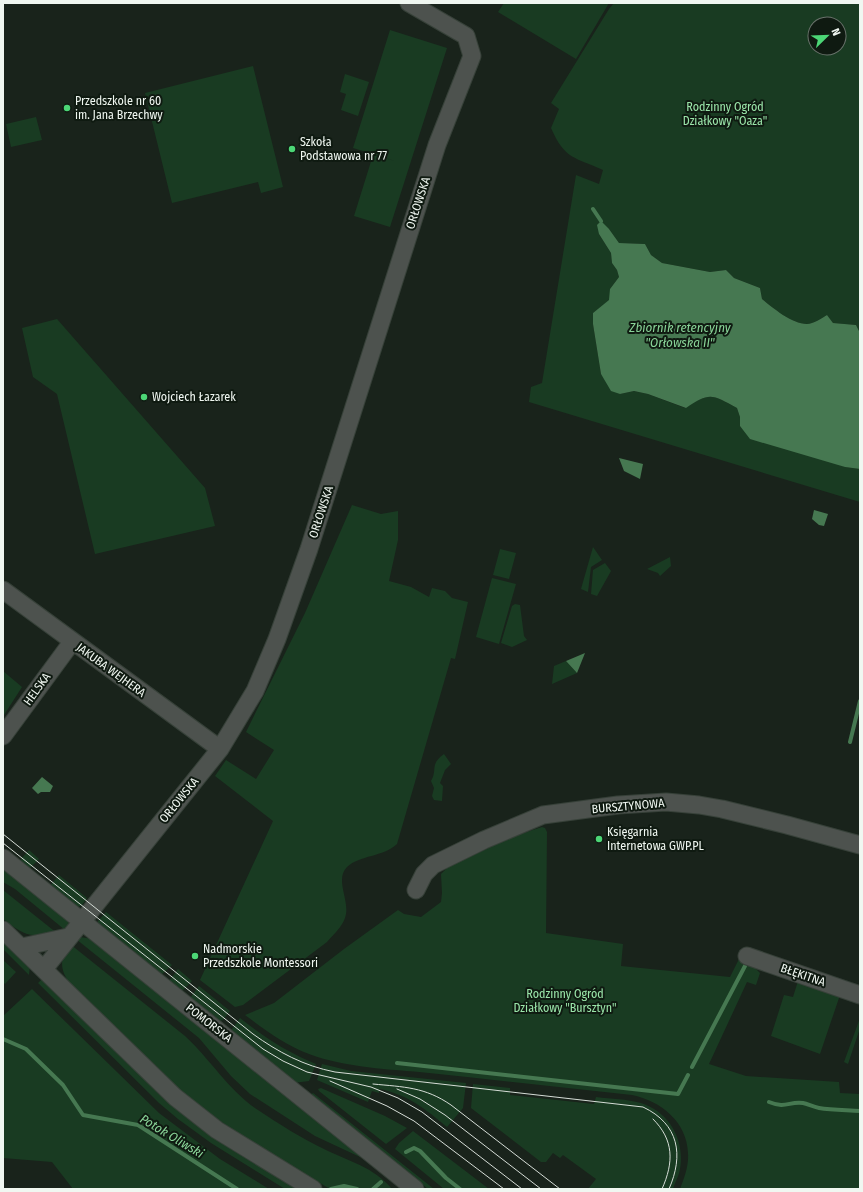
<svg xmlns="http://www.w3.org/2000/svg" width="863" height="1192" font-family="'Fira Sans Condensed',sans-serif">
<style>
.green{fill:#193b22;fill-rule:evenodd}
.water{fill:#467851}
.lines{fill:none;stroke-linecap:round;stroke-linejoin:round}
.stream{stroke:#467851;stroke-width:4}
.minor-casing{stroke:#374139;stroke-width:19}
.minor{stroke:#4d524e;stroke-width:17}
.tram{stroke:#d6ddd7;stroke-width:1}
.poi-dot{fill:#4cd676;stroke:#0f1a11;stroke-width:1.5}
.labels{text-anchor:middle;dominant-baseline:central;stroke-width:4;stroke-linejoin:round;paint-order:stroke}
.poi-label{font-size:12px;fill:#f0f7f1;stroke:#0f1a11;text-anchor:start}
.park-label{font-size:12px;fill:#9be6aa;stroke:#0f1a11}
.street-label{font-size:12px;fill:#f0f7f1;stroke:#0f1a11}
.water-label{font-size:13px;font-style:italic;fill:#89d498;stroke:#0f1a11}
</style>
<rect width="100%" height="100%" fill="#19231b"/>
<!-- green -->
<path class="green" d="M 504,3 L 609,3 L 576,59 L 498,12 Z
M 614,3 L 860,3 L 860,333 L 856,325 L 833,323 L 827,315 C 822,318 813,324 807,324 C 792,324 773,308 762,299 L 760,288 L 734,278 L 726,270 L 710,272 L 662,263 L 651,255 L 645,244 L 619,243 L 609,229 L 599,234 L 611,253 L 612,263 L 617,270 L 619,277 L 610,289 L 610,300 L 593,313 L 593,324 L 601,374 L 620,394 L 634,391 L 648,394 L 685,408 C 710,391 713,395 737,408 L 740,417 L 740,426 L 845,467 L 860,469 L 860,502 L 529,402 L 531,387 L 542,383 L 576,175 L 599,184 L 603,170 C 575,157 565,160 551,128 L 559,109 L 551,103 L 609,9 ZM 815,24 L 839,24 L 839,48 L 815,48 Z
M 390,30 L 447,48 L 390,227 L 354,216 L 373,155 L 395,161 L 353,148 Z
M 253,66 L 283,187 L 261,193 L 258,182 L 172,203 L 145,93 Z
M 345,74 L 369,82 L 358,116 L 341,110 L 346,94 L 340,92 Z
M 36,117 L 42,140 L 11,147 L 6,124 Z
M 57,319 L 205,488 L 215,526 L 95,554 L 57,394 L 33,377 L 22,328 Z
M 352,505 L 381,514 L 398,511 L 398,540 L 389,581 L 411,587 L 429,597 L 432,588 L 445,591 L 452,598 L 468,602 L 455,659 L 451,658 L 397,844 C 383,857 360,855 347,867 C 334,880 351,901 345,918 C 342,927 333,935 327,942 L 243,1005 L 235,1007 L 200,980 L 273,821 L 215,776 L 226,760 L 256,779 L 274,750 L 246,732 L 305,613 Z
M 593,547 L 602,560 L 591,567 L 588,592 L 581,589 Z
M 500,549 L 516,553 L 509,579 L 493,575 Z
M 670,557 L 671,566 L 660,576 L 658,573 L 647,569 Z
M 605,563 L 611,571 L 597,596 L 591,594 L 593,570 Z
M 492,578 L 516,584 L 499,644 L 476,637 Z
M 515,604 L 520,605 L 524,636 L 527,640 L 512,647 L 501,643 L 512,606 Z
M 566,661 L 577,673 L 552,684 L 554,666 Z
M 3,671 L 22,687 L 4,715 L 3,714 Z
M 444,754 L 451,764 L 445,770 L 440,783 L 443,786 L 442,801 L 434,800 L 432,796 L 434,788 L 431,781 C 438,769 429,765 444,754 Z
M 542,827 L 545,828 L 547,832 L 546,933 L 623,944 L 621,966 L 730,977 L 739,959 L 753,966 L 760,973 L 756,985 L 747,982 L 709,1064 L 746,1076 L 839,1082 L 840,1093 L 860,1094 L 860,1189 L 680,1189 C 684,1178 689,1166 688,1153 C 687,1122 661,1101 632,1095 C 565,1088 497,1080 429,1073 C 390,1069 346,1068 309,1054 C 285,1045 265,1030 245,1015 L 274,1003 L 344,949 L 398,910 L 404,914 L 421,917 L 441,902 L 442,893 L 441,874 L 447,868 C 478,853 509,837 542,827 Z
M 29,850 L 39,859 L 29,869 L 20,862 L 21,859 Z
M 3,867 L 68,920 L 68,926 L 65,930 L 15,889 L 3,882 Z
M 59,875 L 87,898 L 82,905 L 78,907 L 50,886 Z
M 3,890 L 58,934 C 31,937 26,937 3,919 Z
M 106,912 L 172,965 L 161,975 L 98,924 L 98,921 Z
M 80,937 L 93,939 L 375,1164 L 315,1136 L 250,1094 L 231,1076 L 199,1038 L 76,939 Z
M 3,938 L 30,965 L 29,975 L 3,949 Z
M 70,944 L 185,1036 C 211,1060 229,1091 258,1110 C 279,1124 301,1138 324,1149 C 348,1161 374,1167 392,1189 L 330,1189 L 246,1139 L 202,1108 L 162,1075 L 68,981 C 58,965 62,957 70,944 Z
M 3,960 L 16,972 L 5,984 L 3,982 Z
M 178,969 L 192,981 L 182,991 L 169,981 Z
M 41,980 L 43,980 L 182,1114 L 231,1149 L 300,1189 L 285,1189 L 211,1143 L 178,1119 L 159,1103 L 38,983 Z
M 798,981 L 840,995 L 820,1054 L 771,1036 L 784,995 L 793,997 Z
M 199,986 L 230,1011 L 223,1020 L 219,1021 L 190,998 Z
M 32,989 L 159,1113 L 220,1159 L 269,1189 L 73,1189 L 52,1162 L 3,1158 L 3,1016 Z
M 240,1018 C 265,1038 287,1052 316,1064 L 309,1081 L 293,1083 L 231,1032 L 232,1029 Z
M 860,1018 L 860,1028 L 848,1064 L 844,1062 Z
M 322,1064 L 351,1071 L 466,1083 L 463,1108 L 447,1127 C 424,1108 410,1096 380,1089 L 379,1093 L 372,1091 L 368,1102 L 317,1080 Z
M 473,1084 L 510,1088 L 510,1095 L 594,1104 L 596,1097 C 611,1099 627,1099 641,1103 C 670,1112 685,1141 680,1169 C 679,1176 675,1182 673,1189 L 588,1189 L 596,1179 L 563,1155 L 560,1158 L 553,1153 L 546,1162 L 541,1162 L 471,1108 Z
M 321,1088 L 385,1116 L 407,1128 L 386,1144 L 319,1091 L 318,1089 Z
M 313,1093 L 434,1189 L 428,1189 L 310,1096 Z
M 413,1131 L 489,1189 L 444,1189 L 395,1149 L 399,1143 Z"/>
<!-- water -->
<path class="water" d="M 601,221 L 609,229 L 619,243 L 645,244 L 651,255 L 662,263 L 710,272 L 726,270 L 734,278 L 760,288 L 762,299 C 773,308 792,324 807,324 C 813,324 822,318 827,315 L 833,323 L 856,325 L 860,333 L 860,469 L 845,467 L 750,439 L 740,426 L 740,417 L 737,408 C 713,395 710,391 686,408 L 648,394 L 634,391 L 620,394 L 611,391 L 601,374 L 593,324 L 593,313 L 609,300 L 610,289 L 619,277 L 617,270 L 612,263 L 611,253 L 599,234 L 597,225 Z
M 619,458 L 643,464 L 640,479 L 624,471 Z
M 814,510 L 828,514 L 824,526 L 819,525 L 812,519 Z
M 585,653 L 577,673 L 566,661 Z
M 42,777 L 53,786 L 50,792 L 41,792 L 38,794 L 32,788 Z"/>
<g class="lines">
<!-- stream -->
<path class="stream" d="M 593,209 L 601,221
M 850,742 L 860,701
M 3,1039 L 26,1049 L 63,1085 L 83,1115 L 138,1125 L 237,1189
M 397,1063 L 678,1094 L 688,1075
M 692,1067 L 745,966
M 769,1102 C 786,1109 789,1101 803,1103 C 808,1104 813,1107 819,1108 C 832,1110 846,1110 860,1111
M 406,1152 L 414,1148 L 420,1151 L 446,1178 L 460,1189
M 331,1189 L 344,1186 L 357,1189
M 373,1189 L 381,1182"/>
<!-- minor casing -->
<g class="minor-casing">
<path id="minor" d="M 3,590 L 220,749
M 3,736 L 72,642
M 3,858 L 415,1189
M 416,890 L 424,874 L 433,865 L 484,840 L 543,815 L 618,805 L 666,802 L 699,805 L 722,809 L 787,825 L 860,845
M 3,930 L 175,1097 L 217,1130 L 313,1189
M 22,947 L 68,937
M 747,956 L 860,995
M 44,969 L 220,749 L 255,691 L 277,639 L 309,549 L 437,145 L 472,56 L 466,36 L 409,3"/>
</g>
<!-- minor -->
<use href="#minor" class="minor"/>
<!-- tram -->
<path class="tram" d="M 3,834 L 253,1034 C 278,1052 304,1066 335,1072 L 643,1107 C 679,1124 684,1155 669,1189
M 3,843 L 263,1049 L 283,1061 L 307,1072 L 371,1087 L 398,1098 L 422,1112 L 522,1189
M 330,1081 L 387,1106 L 414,1121 L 504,1189
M 373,1084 C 404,1087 425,1087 451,1105 L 560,1189
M 397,1089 L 420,1099 L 445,1115 L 541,1189
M 653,1119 C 674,1140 674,1162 662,1189"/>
</g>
<!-- markers -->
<g class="poi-dot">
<circle cx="67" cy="108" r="4"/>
<circle cx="292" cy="149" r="4"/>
<circle cx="144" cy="397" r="4"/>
<circle cx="599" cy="839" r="4"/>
<circle cx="195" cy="956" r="4"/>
</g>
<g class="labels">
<!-- poi labels -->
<g class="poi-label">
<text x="75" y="101">Przedszkole nr 60<tspan x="75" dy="14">im. Jana Brzechwy</tspan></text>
<text x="300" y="142">Szkoła<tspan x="300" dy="14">Podstawowa nr 77</tspan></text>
<text x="152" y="397">Wojciech Łazarek</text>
<text x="607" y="832">Księgarnia<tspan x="607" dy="14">Internetowa GWP.PL</tspan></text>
<text x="203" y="949">Nadmorskie<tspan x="203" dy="14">Przedszkole Montessori</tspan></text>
</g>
<!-- park labels -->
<g class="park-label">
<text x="725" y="107">Rodzinny Ogród<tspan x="725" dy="14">Działkowy "Oaza"</tspan></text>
<text x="565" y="994">Rodzinny Ogród<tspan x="565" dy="14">Działkowy "Bursztyn"</tspan></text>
</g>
<!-- street labels -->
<g class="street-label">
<text transform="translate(418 203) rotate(-72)">ORŁOWSKA</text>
<text transform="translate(321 512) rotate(-72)">ORŁOWSKA</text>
<text transform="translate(111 670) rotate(36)">JAKUBA WEJHERA</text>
<text transform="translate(37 689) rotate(-54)">HELSKA</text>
<text transform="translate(179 800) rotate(-51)">ORŁOWSKA</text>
<text transform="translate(628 806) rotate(-5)">BURSZTYNOWA</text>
<text transform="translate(803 975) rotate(19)">BŁĘKITNA</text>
<text transform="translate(209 1023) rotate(38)">POMORSKA</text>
</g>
<!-- water labels -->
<g class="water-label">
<text x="680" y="327">Zbiornik retencyjny<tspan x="680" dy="15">"Orłowska II"</tspan></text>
<text transform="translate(172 1136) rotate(31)">Potok Oliwski</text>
</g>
</g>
<!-- border -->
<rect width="863" height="1192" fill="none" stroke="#f0f7f1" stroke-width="8"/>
<!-- north arrow -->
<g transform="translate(827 36) rotate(67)"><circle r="19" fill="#0f1a11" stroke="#69726b"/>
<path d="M0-3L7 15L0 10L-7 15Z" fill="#4cd676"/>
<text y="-6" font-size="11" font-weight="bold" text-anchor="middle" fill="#f0f7f1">N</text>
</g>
</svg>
